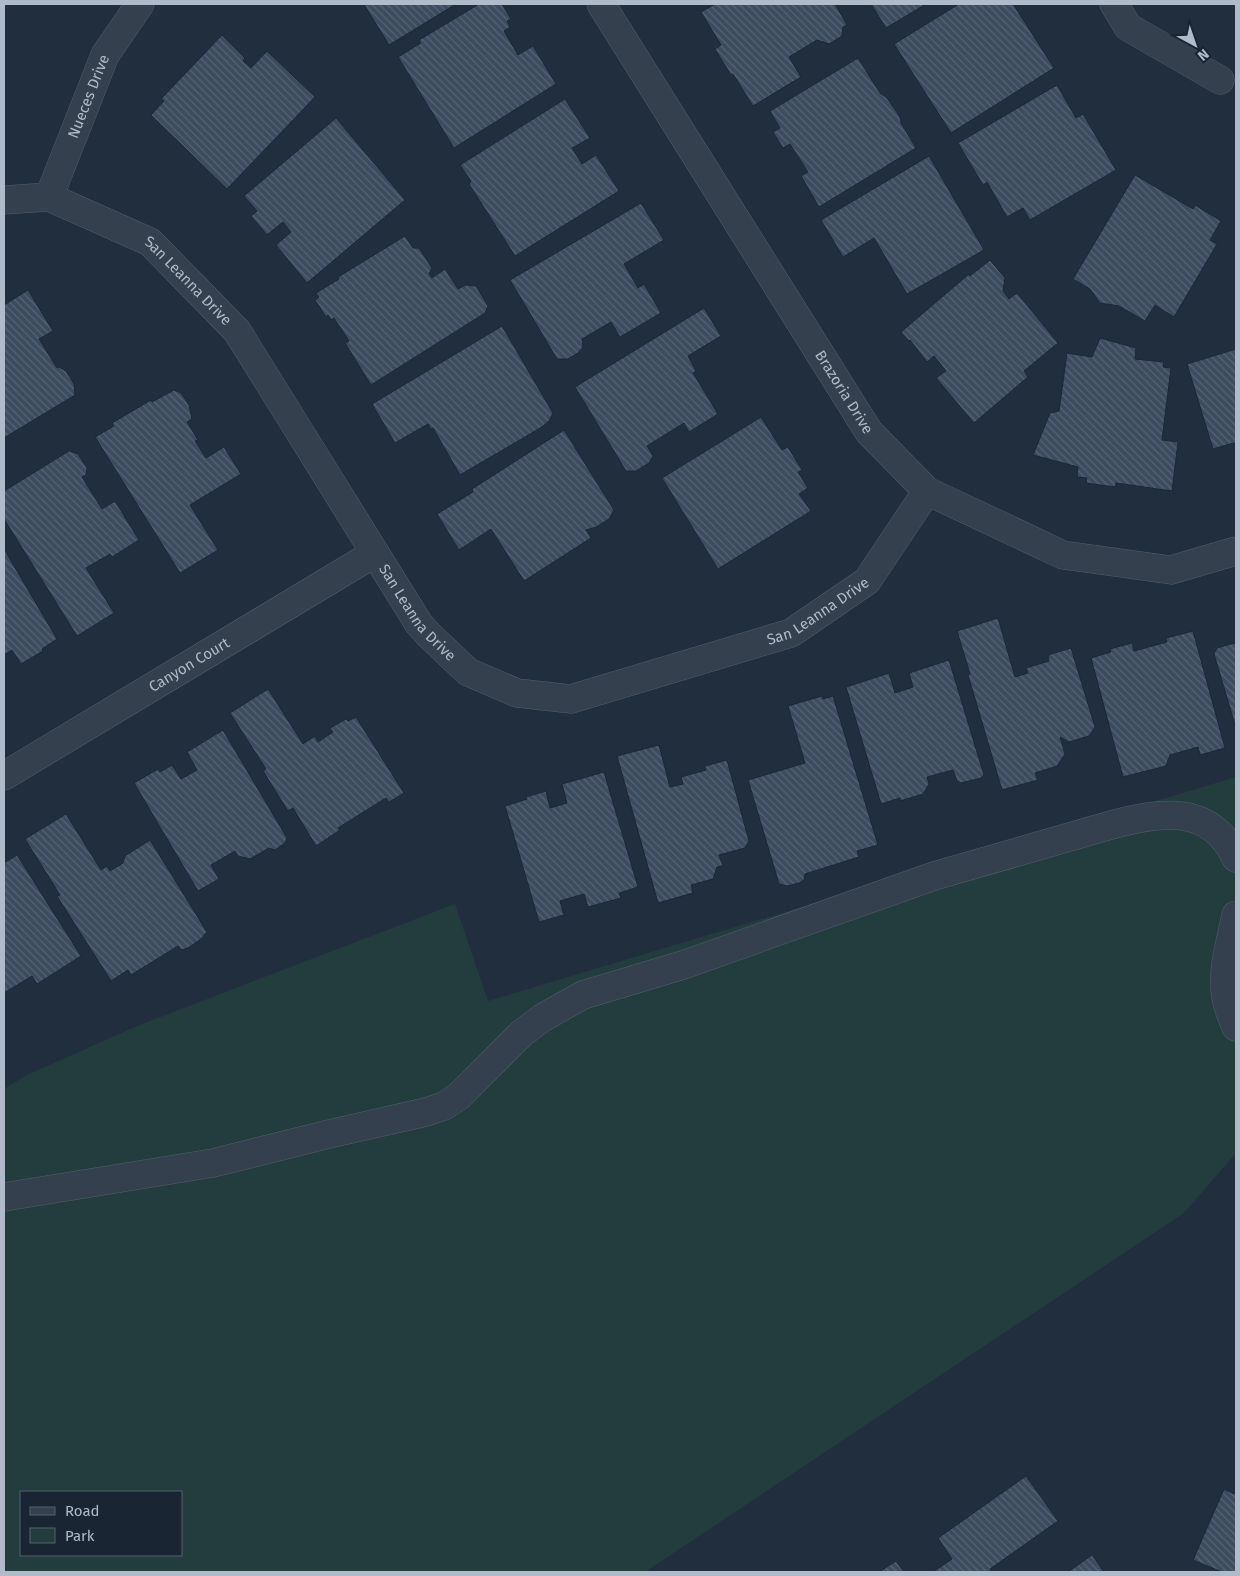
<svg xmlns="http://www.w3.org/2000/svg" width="1240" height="1576" font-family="'Fira Sans',sans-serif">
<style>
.green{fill:#233d3f;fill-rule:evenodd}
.building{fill:url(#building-back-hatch);stroke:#1c2735}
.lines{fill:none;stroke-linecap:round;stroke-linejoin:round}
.minor-casing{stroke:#535e6c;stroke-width:29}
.minor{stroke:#35404e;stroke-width:28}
.labels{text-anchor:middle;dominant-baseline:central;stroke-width:5;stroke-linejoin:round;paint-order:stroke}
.street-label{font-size:15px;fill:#b0bbca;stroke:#1a2533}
</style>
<defs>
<pattern id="building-back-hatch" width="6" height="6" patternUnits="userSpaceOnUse" patternTransform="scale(1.25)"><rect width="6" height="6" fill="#3c4c5e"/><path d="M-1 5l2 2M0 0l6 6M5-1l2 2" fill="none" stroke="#566474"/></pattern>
</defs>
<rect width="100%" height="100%" fill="#212e3e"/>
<!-- green -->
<path class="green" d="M 1236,777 L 1236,1153 L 1184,1213 L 645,1572 L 4,1572 L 4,1089 L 27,1075 L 137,1026 L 455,904 L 488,1001 ZM 21,1492 L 181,1492 L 181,1555 L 21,1555 Z"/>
<!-- building -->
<path class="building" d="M 365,4 L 456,4 L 389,45 L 365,6 Z
M 479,4 L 502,4 L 511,19 L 507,21 L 510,27 L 504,31 L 518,55 L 533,46 L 556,84 L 454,148 L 398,57 L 421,43 L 419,40 Z
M 715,4 L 835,4 L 847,25 L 843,27 L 842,36 L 829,44 L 817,40 L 789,57 L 801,77 L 753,106 L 733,74 L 731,75 L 715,49 L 721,45 L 701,12 Z
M 871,4 L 926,4 L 886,28 Z
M 959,4 L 1013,4 L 1054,68 L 951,133 L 894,44 Z
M 222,35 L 245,58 L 243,61 L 251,68 L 267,51 L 315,97 L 227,189 L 151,115 L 164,101 L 161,99 Z
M 858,58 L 880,93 L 887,98 L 900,117 L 901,123 L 916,148 L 819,207 L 801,176 L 808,172 L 790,144 L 783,148 L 773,132 L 780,128 L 770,111 Z
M 1057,85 L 1076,118 L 1083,114 L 1116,170 L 1030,220 L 1023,208 L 1007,217 L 987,182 L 983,185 L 958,143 Z
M 565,99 L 590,138 L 572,148 L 582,164 L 596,155 L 619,191 L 515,256 L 469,184 L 471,181 L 460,165 Z
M 336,118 L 405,200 L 307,283 L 276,245 L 291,232 L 283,222 L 267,235 L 251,216 L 257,211 L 244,196 Z
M 929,156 L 984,250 L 907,294 L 874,238 L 843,257 L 821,220 Z
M 1135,175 L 1193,209 L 1195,205 L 1221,221 L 1210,240 L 1217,244 L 1174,317 L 1155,305 L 1145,321 L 1119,306 L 1100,303 L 1090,289 L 1073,279 Z
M 641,203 L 664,240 L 624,264 L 638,288 L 644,284 L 661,313 L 620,337 L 611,322 L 582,339 L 583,347 L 578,353 L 568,359 L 557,359 L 510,280 Z
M 405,236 L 413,248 L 419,248 L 432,268 L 429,274 L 432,278 L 445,269 L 458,289 L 466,285 L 476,286 L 488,306 L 485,313 L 371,385 L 345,343 L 349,341 L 334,318 L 331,320 L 328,315 L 326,317 L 315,300 L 319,297 L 316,293 L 339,279 L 338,277 Z
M 990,260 L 1005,278 L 1003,291 L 1009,299 L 1017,293 L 1058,343 L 1024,371 L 1028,377 L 974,423 L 936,378 L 946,371 L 934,356 L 927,362 L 910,340 L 909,341 L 901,332 L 969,274 L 970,276 Z
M 28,290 L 53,331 L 39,339 L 57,368 L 59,367 L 66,371 L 74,384 L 75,395 L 4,438 L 4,305 Z
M 704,308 L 721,336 L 688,356 L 696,371 L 693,373 L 718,414 L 689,432 L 684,423 L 647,446 L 653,456 L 649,463 L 636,471 L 626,471 L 575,387 Z
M 502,326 L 553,413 L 549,421 L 542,427 L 460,475 L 433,428 L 431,429 L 428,424 L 395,443 L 372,404 Z
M 1100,338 L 1136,348 L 1135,359 L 1164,362 L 1163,367 L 1171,368 L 1162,440 L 1178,442 L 1172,491 L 1116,483 L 1115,487 L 1086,483 L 1087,478 L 1077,477 L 1078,467 L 1033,455 L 1050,413 L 1059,411 L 1067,353 L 1092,357 Z
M 1236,349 L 1236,444 L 1233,443 L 1213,449 L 1187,364 Z
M 174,390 L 181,393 L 189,405 L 192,419 L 187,422 L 198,440 L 195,441 L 206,458 L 224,447 L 241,474 L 190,505 L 218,550 L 180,573 L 95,437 L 114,426 L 112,423 L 151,400 L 152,402 Z
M 761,417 L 782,450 L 788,447 L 802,470 L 798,472 L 808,488 L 799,494 L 811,511 L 718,569 L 662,478 Z
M 564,430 L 614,510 L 609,519 L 596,527 L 586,530 L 591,538 L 524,581 L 491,529 L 459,550 L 437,514 L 473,492 L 472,489 Z
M 69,451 L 78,454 L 87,468 L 86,475 L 82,477 L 102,509 L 115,501 L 139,540 L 112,557 L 110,554 L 86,568 L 114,613 L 77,636 L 4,519 L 4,491 Z
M 4,549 L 57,639 L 42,649 L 43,651 L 21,664 L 12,650 L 4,655 Z
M 998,618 L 1015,677 L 1028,673 L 1026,668 L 1049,661 L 1048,655 L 1071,648 L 1095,727 L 1089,736 L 1069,742 L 1060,737 L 1065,754 L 1057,766 L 1035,773 L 1038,780 L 1002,790 L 968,675 L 970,674 L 957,631 Z
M 1193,631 L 1225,748 L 1200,755 L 1198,747 L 1170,755 L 1166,766 L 1123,777 L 1091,658 L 1111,652 L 1110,649 L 1132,643 L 1134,651 L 1167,642 L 1166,638 Z
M 1234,643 L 1236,645 L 1236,728 L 1214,654 L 1217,648 Z
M 949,660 L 984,775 L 981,778 L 961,783 L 957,781 L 953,770 L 927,777 L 929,784 L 923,794 L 900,801 L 900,798 L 881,804 L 846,687 L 889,673 L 895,693 L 913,687 L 909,673 Z
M 268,689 L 303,744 L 315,736 L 318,742 L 333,732 L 330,728 L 346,719 L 348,721 L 356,717 L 404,793 L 389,802 L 386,798 L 338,828 L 340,830 L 316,846 L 293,808 L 288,811 L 263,771 L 266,769 L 230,713 Z
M 822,696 L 823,699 L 833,696 L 878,845 L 857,851 L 859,857 L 805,874 L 804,880 L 799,883 L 787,886 L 779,884 L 748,780 L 805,763 L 788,706 Z
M 223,730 L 287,838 L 285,843 L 275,850 L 269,848 L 250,859 L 238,856 L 235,851 L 211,865 L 219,879 L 198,891 L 134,783 L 158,769 L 160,772 L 172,765 L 181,779 L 197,770 L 187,752 Z
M 659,745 L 670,787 L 683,784 L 681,777 L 706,770 L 705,766 L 727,760 L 749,841 L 745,848 L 719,855 L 723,866 L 717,867 L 713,879 L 691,885 L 693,893 L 658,903 L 617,756 Z
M 604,772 L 638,887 L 619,893 L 621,898 L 588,907 L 584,894 L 560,901 L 564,915 L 539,922 L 505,806 L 527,799 L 526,797 L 546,791 L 550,808 L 567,803 L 562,784 Z
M 66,814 L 101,870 L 107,866 L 110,871 L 123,863 L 125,856 L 150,840 L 207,932 L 201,939 L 188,948 L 181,950 L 178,946 L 131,975 L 128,970 L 111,981 L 57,896 L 60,895 L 25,839 Z
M 17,855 L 81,956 L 37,984 L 32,976 L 4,993 L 4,863 Z
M 1026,1476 L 1058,1521 L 990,1569 L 992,1572 L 933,1572 L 952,1559 L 938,1538 Z
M 1224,1489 L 1234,1494 L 1236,1490 L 1236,1572 L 1222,1572 L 1193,1560 Z
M 1092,1555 L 1104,1572 L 1068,1572 Z
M 896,1561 L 904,1572 L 879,1572 Z"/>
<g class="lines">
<!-- minor casing -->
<g class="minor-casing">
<g id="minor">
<path id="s1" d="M 601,4 L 869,432 L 927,491 L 1063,555 L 1171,570 L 1236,551"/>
<path d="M 1114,4 L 1128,27 L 1220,80"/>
<path id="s2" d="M 49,197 L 105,55 L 140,4"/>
<path id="s3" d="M 4,200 L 49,197 L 150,242 L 237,331 L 419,624 L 429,635 L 468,672 L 517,693 L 571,699 L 791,633 L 867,581 L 927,491"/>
<path id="s4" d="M 4,776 L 375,553"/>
<path d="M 1236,915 C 1231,941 1221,970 1226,997 C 1227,1007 1232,1017 1236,1027"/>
<path d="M 4,1197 L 213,1163 L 329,1134 L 426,1112 L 444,1106 L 459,1096 L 521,1034 L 542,1018 L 583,995 L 683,965 L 934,876 L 1111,825 C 1160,812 1210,803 1236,858"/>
</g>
</g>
<!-- minor -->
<use href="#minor" class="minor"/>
</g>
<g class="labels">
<!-- street labels -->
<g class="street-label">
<text stroke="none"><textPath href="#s2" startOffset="108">Nueces Drive</textPath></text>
<text stroke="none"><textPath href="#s3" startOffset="210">San Leanna Drive</textPath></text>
<text stroke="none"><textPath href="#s1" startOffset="458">Brazoria Drive</textPath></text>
<text stroke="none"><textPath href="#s3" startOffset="1065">San Leanna Drive</textPath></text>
<text stroke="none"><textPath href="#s3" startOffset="615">San Leanna Drive</textPath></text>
<text stroke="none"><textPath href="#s4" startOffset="216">Canyon Court</textPath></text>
</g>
</g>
<!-- border -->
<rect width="1240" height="1576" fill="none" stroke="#b0bbca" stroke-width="10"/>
<!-- legend -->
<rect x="20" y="1491" width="162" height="65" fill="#1a2533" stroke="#56616f"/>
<rect x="30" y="1507" width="25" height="8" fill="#35404e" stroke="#56616f"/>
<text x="65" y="1516" font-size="15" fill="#b0bbca">Road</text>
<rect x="30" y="1528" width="25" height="15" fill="#233d3f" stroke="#56616f"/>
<text x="65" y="1541" font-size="15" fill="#b0bbca">Park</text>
<!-- north arrow -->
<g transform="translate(1195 45) rotate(140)" stroke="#1a2533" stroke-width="4" paint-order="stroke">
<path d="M0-4L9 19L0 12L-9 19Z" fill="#b0bbca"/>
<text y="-8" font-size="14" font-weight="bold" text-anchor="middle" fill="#b0bbca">N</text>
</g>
</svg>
